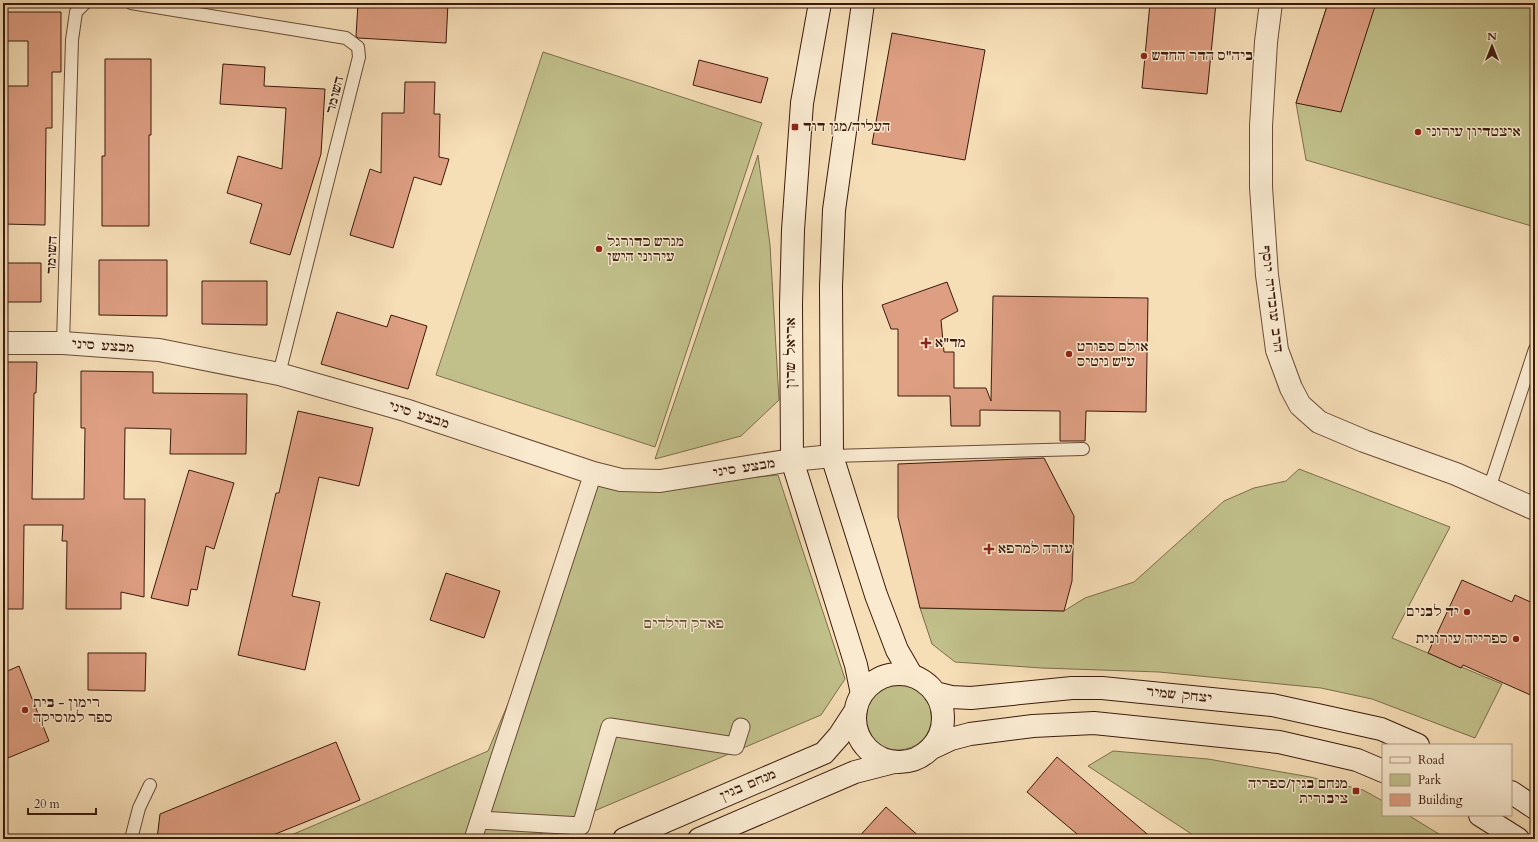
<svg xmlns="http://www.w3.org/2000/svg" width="1538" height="842" font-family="Cardo,'Frank Ruhl Libre',serif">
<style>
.green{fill:#c1c08b;stroke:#7e6d4c}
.building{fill:#dd9e82;stroke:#3b1a0c}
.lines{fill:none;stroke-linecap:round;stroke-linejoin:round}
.service-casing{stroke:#6a4b37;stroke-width:14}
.pedestrian-casing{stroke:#6a4b37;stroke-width:19}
.minor-casing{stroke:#6a4b37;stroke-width:24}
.secondary-casing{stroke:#3b1a0c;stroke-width:24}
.service{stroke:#f9ead0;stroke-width:12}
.pedestrian{stroke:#f9ead0;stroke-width:17}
.minor{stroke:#f9ead0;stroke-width:22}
.secondary{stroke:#f9ead0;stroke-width:22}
.poi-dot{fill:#8f2418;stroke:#f9ead0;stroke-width:1.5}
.labels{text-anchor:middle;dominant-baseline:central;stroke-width:3;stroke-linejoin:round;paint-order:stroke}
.poi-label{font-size:13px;font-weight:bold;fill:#3b1a0c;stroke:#f9ead0;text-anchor:start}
.street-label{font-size:13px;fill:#3b1a0c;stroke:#f9ead0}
.park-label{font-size:13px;font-style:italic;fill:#634c32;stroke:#f9ead0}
</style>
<rect width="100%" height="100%" fill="#f6deb7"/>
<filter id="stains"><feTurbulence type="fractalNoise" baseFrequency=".005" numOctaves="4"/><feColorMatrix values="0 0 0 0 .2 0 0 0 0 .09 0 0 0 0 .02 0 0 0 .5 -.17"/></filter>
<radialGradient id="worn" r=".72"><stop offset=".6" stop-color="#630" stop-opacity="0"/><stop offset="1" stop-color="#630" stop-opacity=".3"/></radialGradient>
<!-- green -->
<path class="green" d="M 1328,3 L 1535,3 L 1535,227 L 1306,160 L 1296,103 Z
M 543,52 L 762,123 L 655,447 L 436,375 Z
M 758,155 L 770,245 L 779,400 L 741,436 L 655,459 Z
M 1299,469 L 1450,527 L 1392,638 L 1502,684 L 1475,738 L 1372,699 L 1321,688 L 1159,672 L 1042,668 L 955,662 L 932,644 L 920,608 L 1064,611 L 1085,598 L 1134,582 L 1224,501 L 1254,488 L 1286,481 Z
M 778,475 L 845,679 L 821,715 L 528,839 L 282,839 L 488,751 L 546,614 L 582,480 L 653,488 Z
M863 715a35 35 0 1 1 70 0a35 35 0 1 1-70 0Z
M 1113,751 L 1208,759 L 1310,777 L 1363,790 L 1383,801 L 1383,815 L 1408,815 L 1447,839 L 1199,839 L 1088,766 Z"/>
<!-- building -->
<path class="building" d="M 358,3 L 448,3 L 446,43 L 358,38 L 356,36 Z
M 1150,3 L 1216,3 L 1207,94 L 1142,88 Z
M 1328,3 L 1376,3 L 1341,112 L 1296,103 Z
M 3,12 L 61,12 L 61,72 L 52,72 L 52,128 L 46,128 L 45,225 L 3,224 L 3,86 L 28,86 L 28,41 L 3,41 Z
M 892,33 L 985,50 L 965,160 L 872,144 Z
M 105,59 L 151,59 L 151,135 L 149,135 L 149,226 L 102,226 L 102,156 L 105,156 Z
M 699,60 L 768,78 L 761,103 L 693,85 Z
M 223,64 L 265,67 L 264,86 L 325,89 L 321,154 L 290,255 L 250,243 L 262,204 L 227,193 L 238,156 L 282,169 L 286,108 L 220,104 Z
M 405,82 L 435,82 L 434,114 L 440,114 L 439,157 L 449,159 L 441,185 L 414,177 L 393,248 L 350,235 L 370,169 L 381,173 L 382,113 L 404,113 Z
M 99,260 L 167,260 L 167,316 L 99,315 Z
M 3,263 L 41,263 L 41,302 L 3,302 Z
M 202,281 L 267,281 L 267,325 L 202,324 Z
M 947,282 L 958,311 L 941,320 L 944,352 L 954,352 L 954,388 L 986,388 L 991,401 L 993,296 L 1148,298 L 1146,412 L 1086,411 L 1085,441 L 1060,441 L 1060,411 L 980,410 L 980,426 L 951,426 L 950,396 L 898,396 L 898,329 L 891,329 L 882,305 Z
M 337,312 L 387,327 L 391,315 L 427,326 L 408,389 L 321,364 Z
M 3,362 L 37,362 L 36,393 L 34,393 L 32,499 L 84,499 L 85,428 L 81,428 L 81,371 L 153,372 L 153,393 L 247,394 L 246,454 L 170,454 L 171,429 L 125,428 L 124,499 L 145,499 L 144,597 L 121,592 L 121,609 L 66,609 L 67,541 L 62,541 L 63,525 L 24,525 L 23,609 L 3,609 Z
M 298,411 L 373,428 L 359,486 L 319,477 L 292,596 L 320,602 L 305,670 L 238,655 L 276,493 L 279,493 Z
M 1044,458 L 1074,516 L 1072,581 L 1064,611 L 920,608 L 898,517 L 898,464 Z
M 189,470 L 234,483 L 214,549 L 206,546 L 197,590 L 191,589 L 188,606 L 151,598 Z
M 446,573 L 500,591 L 484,638 L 430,620 Z
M 1462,580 L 1512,602 L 1515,595 L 1535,604 L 1535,697 L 1463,665 L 1461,668 L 1428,653 Z
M 88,653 L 146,653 L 145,691 L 88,690 Z
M 19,666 L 49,741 L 3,760 L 3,673 Z
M 336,742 L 360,800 L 263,839 L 157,839 L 160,814 Z
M 1057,757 L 1153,839 L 1083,839 L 1027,792 Z
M 886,807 L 922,839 L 857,839 Z"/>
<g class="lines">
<!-- service casing -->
<g class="service-casing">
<path id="service" d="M 131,3 L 346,38 L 358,47 L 359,57 L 279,374
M 63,343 L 72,40 L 76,12 L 85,3
M 832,456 L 1083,449
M 1489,489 L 1535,349
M 131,839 L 139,808 L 150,785"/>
</g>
<!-- pedestrian casing -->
<g class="pedestrian-casing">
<path id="pedestrian" d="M 479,820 L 581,826 L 610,727 L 735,746 L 741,727
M 473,839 L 593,473"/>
</g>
<!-- minor casing -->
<g class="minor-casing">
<path id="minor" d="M 1271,3 L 1266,42 L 1261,126 L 1261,187 L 1267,275 L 1277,350 L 1291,388 L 1300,405 L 1319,422 L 1364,441 L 1456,474 L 1535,509
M 3,343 L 63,343 L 159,350 L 279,374 L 405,410 L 593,473 L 621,480 L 660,481 L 792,460 L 832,456"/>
</g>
<!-- secondary casing -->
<g class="secondary-casing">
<path id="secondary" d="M 820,3 L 802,103 L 793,230 L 791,304 L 792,460 L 856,665 L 862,694
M 863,3 L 834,210 L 831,286 L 832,456 L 876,595 L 897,650 L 912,676
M855 718a44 44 0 1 1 88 0a44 44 0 1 1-88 0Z
M 935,693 L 951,697 L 971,698 L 1072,688 L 1102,688 L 1272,705 L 1381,729 L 1418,745
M 932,748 L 951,739 L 970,734 L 1033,726 L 1094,723 L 1279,742 L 1357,760 L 1383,771
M 1511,792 L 1535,808
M 1480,815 L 1518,839
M 624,839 L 824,753 L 839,736 L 856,710
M 699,839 L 855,772 L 894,762"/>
</g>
<!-- service -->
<use href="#service" class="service"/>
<!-- pedestrian -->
<use href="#pedestrian" class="pedestrian"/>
<!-- minor -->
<use href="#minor" class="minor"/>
<!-- secondary -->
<use href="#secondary" class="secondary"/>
</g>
<!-- markers -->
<g class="poi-dot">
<circle cx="1144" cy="56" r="4"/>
<rect x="791" y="123" width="8" height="8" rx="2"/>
<circle cx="1418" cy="132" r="4"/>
<circle cx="599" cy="249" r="4"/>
<path d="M924 337h4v4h4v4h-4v4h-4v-4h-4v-4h4z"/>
<circle cx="1069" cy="354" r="4"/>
<path d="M987 543h4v4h4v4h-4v4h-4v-4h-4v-4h4z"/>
<circle cx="1467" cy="612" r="4"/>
<circle cx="1516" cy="639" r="4"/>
<circle cx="25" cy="710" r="4"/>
<rect x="1352" y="787" width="8" height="8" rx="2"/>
</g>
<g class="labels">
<!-- poi labels -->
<g class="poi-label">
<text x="1152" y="56">ביה"ס הדר החדש</text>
<text x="803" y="127">העליה/מגן דוד</text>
<text x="1426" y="132">איצטדיון עירוני</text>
<text x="607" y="242">מגרש כדורגל<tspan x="607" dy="15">עירוני הישן</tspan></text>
<text x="935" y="343">מד"א</text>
<text x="1077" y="347">אולם ספורט<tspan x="1077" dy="15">ע"ש גיטיס</tspan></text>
<text x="998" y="549">עזרה למרפא</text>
<text x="1459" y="612" text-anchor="end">יד לבנים</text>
<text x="1508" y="639" text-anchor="end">ספרייה עירונית</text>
<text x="33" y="703">רימון - בית<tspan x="33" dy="15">ספר למוסיקה</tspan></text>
<text x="1348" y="784" text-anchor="end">מנחם בגין/ספריה<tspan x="1348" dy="15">ציבורית</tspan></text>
</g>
<!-- street labels -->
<g class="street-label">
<text transform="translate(335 95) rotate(-76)">השומר</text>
<text transform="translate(52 255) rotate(-88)">השומר</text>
<text transform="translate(1272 299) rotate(83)">הרב עובדיה יוסף</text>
<text transform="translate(103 346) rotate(4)">מבצע סיני</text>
<text transform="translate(791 353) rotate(-90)">אריאל שרון</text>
<text transform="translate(419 415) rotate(18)">מבצע סיני</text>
<text transform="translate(744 468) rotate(-9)">מבצע סיני</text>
<text transform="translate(1179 695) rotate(6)">יצחק שמיר</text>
<text transform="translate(748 785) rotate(-23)">מנחם בגין</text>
</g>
<!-- park labels -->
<g class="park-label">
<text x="684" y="624">פארק הילדים</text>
</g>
</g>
<!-- margin -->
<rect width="1538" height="842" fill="none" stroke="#f6deb7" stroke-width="16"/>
<rect x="4" y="4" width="1530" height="834" fill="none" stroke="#3b1a0c" stroke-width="2"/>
<rect x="8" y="8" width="1522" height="826" fill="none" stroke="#3b1a0c"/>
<!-- legend -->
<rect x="1382" y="744" width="130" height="72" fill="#f9ead0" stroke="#ad9782"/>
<rect x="1390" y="757" width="20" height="6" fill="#f9ead0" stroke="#ad9782"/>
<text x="1418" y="764" font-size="12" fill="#3b1a0c">Road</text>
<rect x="1390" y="774" width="20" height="12" fill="#c1c08b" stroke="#ad9782"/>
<text x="1418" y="784" font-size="12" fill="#3b1a0c">Park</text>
<rect x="1390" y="794" width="20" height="12" fill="#dd9e82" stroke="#ad9782"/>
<text x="1418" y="804" font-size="12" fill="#3b1a0c">Building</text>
<!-- north arrow -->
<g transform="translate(1492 46)" stroke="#f9ead0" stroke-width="3" paint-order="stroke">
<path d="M0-3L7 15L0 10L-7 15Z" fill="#3b1a0c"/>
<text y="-6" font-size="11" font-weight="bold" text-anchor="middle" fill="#3b1a0c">N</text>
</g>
<!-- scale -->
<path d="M28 808v6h68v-6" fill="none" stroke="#3b1a0c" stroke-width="2"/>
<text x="34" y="808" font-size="12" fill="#3b1a0c" stroke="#f9ead0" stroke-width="3" paint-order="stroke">20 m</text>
<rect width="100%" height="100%" filter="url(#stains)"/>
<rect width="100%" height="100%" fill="url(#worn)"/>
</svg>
